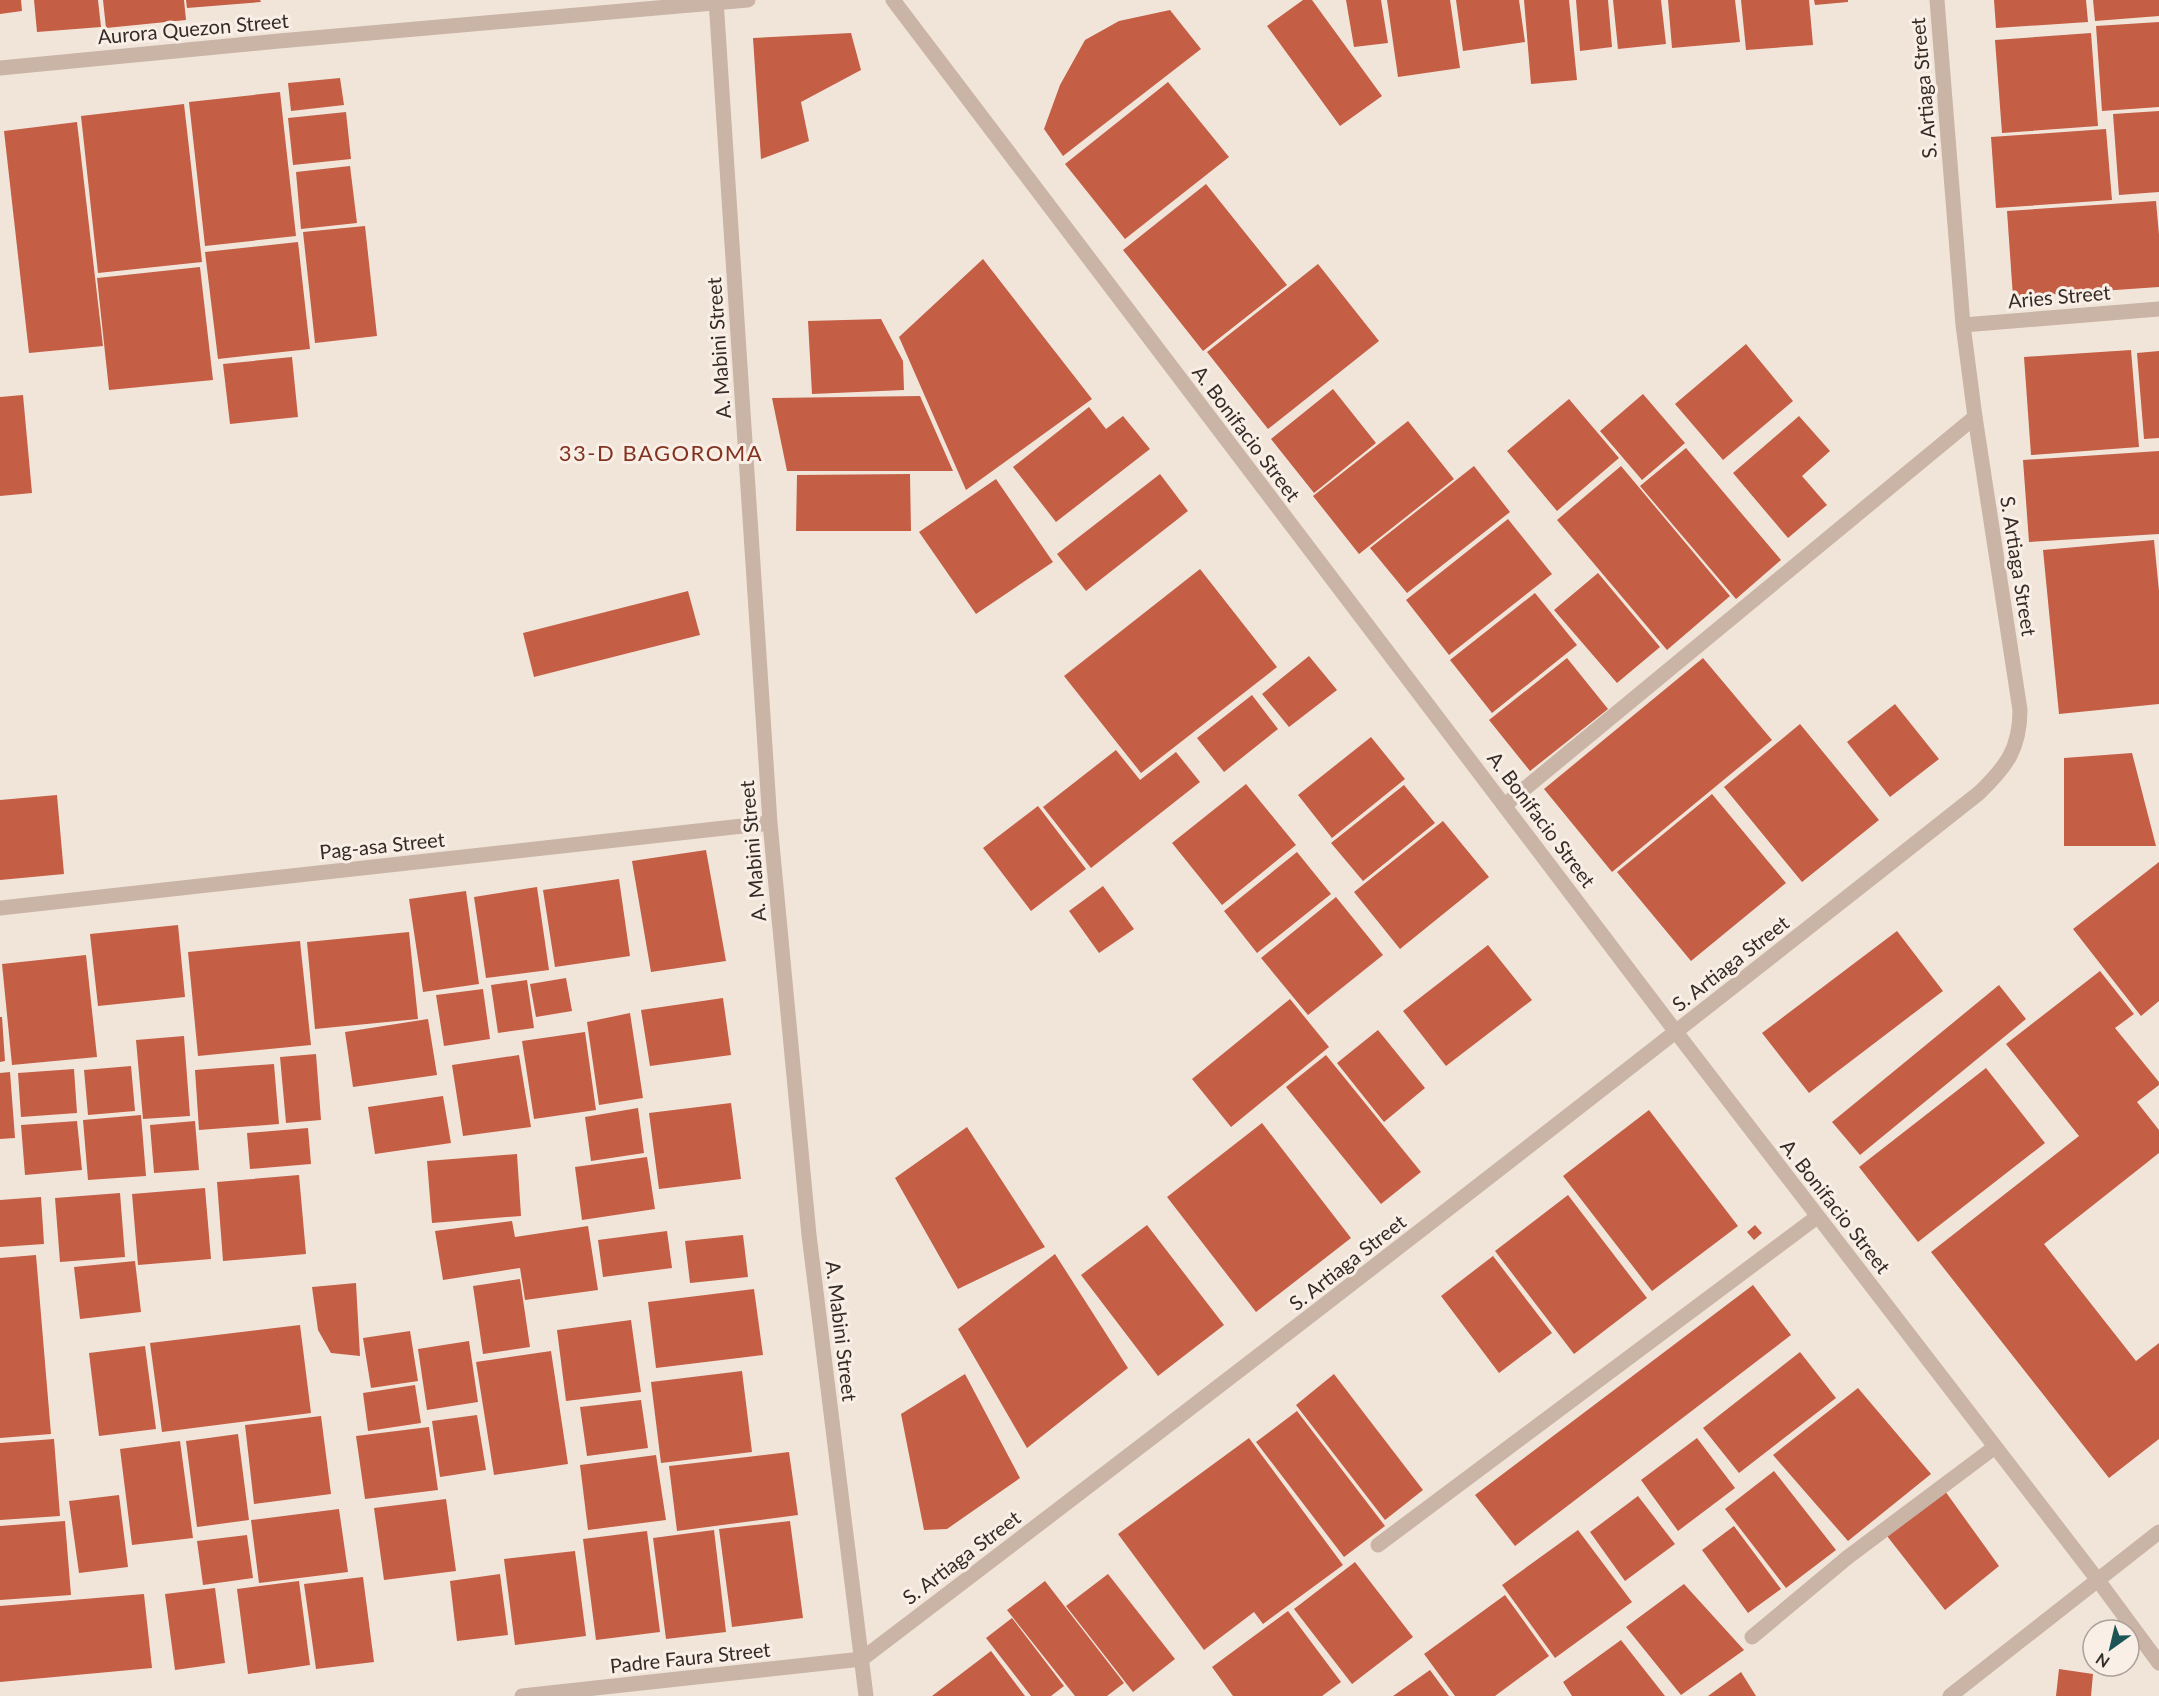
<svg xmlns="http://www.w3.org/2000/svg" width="2159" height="1696" font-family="Lato,sans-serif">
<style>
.building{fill:#c45e45}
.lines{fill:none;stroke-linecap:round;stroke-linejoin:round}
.service{stroke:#c9b4a6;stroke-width:15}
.minor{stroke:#c9b4a6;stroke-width:15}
.tertiary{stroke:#c9b4a6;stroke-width:15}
.labels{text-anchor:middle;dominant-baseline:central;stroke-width:6;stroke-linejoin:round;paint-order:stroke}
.street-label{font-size:20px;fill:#352b27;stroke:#f9efe6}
.quarter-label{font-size:22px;letter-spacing:1.5px;fill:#823421;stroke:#f9efe6}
</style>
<rect width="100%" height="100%" fill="#f1e5da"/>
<!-- building -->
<path class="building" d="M 0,0 L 21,0 L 22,11 L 0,14 Z
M 34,0 L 98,0 L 101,27 L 37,32 Z
M 103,0 L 184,0 L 186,20 L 106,28 Z
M 186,0 L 260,0 L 261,2 L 187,8 Z
M 1303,0 L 1312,0 L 1382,96 L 1340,126 L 1267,26 Z
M 1346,0 L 1381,0 L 1388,43 L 1354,47 Z
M 1387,0 L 1450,0 L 1460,68 L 1398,77 Z
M 1456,0 L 1519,0 L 1525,42 L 1463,51 Z
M 1524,0 L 1569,0 L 1577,80 L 1531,84 Z
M 1576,0 L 1608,0 L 1612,47 L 1580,51 Z
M 1613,0 L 1661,0 L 1666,44 L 1618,49 Z
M 1668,0 L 1735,0 L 1740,42 L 1672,48 Z
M 1741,0 L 1809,0 L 1813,45 L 1746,50 Z
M 1814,0 L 1848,0 L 1848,2 L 1815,5 Z
M 1994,0 L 2086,0 L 2088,22 L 1996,28 Z
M 2093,0 L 2159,0 L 2159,16 L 2095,21 Z
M 1170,10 L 1201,49 L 1063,156 L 1044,129 L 1060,85 L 1085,40 L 1119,21 Z
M 2159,22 L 2159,107 L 2102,111 L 2096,26 Z
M 851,33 L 861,70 L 801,102 L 809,141 L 761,159 L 753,38 Z
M 2091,33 L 2098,126 L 2002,133 L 1995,40 Z
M 340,78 L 344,105 L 291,111 L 288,83 Z
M 1168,82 L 1229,157 L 1125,239 L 1065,164 Z
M 280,92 L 296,236 L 205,246 L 189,102 Z
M 184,104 L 202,262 L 98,273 L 81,116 Z
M 2159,111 L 2159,192 L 2119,195 L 2113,114 Z
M 346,112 L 351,159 L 293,165 L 288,118 Z
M 77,122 L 103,346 L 29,353 L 4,131 Z
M 2106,129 L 2112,200 L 1996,208 L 1991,137 Z
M 350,166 L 357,223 L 301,229 L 296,172 Z
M 1206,184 L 1287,285 L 1203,351 L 1123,250 Z
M 2156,201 L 2159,235 L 2159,287 L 2013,297 L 2007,211 Z
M 365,226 L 377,336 L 315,343 L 303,232 Z
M 298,242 L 310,349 L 218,359 L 205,252 Z
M 983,259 L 1092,399 L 966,490 L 899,337 Z
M 1318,264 L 1379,341 L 1268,429 L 1207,352 Z
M 200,267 L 213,380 L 109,390 L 97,278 Z
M 881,319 L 903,361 L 904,390 L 812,394 L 808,321 Z
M 1746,344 L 1793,401 L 1723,460 L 1675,404 Z
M 2131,350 L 2139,447 L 2031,455 L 2024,357 Z
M 2159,351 L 2159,438 L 2144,439 L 2137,353 Z
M 292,357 L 298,417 L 230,424 L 223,364 Z
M 1333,389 L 1376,443 L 1314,493 L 1271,439 Z
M 1643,394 L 1685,443 L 1642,480 L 1600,431 Z
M 23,395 L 32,493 L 0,496 L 0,397 Z
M 920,396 L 953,471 L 787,471 L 772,398 Z
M 1569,399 L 1619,458 L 1557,511 L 1507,451 Z
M 1089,407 L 1106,429 L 1123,416 L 1150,449 L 1056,522 L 1013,467 Z
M 1799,416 L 1830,451 L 1802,476 L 1827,505 L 1788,538 L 1733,473 Z
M 1408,421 L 1454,479 L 1359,554 L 1313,496 Z
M 1686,448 L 1781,560 L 1736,599 L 1640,486 Z
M 2159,451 L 2159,534 L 2029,542 L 2023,460 Z
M 1474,466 L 1510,512 L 1407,593 L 1370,548 Z
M 1621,466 L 1730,596 L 1667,650 L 1557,520 Z
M 910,474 L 911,531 L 796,531 L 797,475 Z
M 1160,474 L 1188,511 L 1086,591 L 1057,554 Z
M 996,479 L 1053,562 L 976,614 L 919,532 Z
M 1508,519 L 1552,574 L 1449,655 L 1406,600 Z
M 2154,540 L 2159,591 L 2159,704 L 2059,714 L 2043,550 Z
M 1200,569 L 1277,667 L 1141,773 L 1064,676 Z
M 1598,573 L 1660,647 L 1617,683 L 1554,610 Z
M 688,591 L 700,635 L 534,677 L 523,633 Z
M 1535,593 L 1577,645 L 1492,713 L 1450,660 Z
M 1309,656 L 1337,690 L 1289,727 L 1262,694 Z
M 1567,658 L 1608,709 L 1530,771 L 1489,720 Z
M 1703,658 L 1772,740 L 1612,872 L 1544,789 Z
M 1252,695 L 1278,729 L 1224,772 L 1197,738 Z
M 1895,704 L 1939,759 L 1890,797 L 1847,742 Z
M 1800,724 L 1879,820 L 1802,882 L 1724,787 Z
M 1371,737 L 1405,779 L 1332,838 L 1298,795 Z
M 1116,750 L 1140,780 L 1176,752 L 1200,782 L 1091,868 L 1043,807 Z
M 2132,753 L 2156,846 L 2064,846 L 2064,758 Z
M 1246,784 L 1296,845 L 1222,905 L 1172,843 Z
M 1404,785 L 1435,823 L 1363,881 L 1331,843 Z
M 1712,794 L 1786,883 L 1691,961 L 1617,872 Z
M 57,795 L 64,874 L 0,880 L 0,800 Z
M 1038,806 L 1086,869 L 1031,911 L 983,848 Z
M 1443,821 L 1489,877 L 1400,949 L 1354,892 Z
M 706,850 L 726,961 L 651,972 L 632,861 Z
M 1297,852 L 1331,894 L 1257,953 L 1224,911 Z
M 2159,862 L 2159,1001 L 2141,1016 L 2073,929 Z
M 619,879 L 630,956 L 555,967 L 543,890 Z
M 1103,886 L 1134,929 L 1099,953 L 1069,911 Z
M 537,887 L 549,970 L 486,978 L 474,897 Z
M 466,891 L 479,984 L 423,992 L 409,899 Z
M 1336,897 L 1383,955 L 1308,1015 L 1261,958 Z
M 178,925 L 185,997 L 98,1006 L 90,934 Z
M 1897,931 L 1943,991 L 1809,1093 L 1762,1033 Z
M 409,932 L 418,1019 L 315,1029 L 307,942 Z
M 300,941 L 311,1045 L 198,1056 L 188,952 Z
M 1488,945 L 1532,1000 L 1446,1066 L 1403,1011 Z
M 86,955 L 97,1057 L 12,1065 L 2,964 Z
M 2100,971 L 2134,1014 L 2115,1028 L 2159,1082 L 2159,1085 L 2137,1102 L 2159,1130 L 2159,1153 L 2044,1244 L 2136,1361 L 2159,1343 L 2159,1439 L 2109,1478 L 1931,1252 L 2079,1136 L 2006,1044 Z
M 566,978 L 572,1011 L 536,1017 L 530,984 Z
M 527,980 L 534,1028 L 498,1033 L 491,985 Z
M 1999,985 L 2026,1019 L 1860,1155 L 1832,1122 Z
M 483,989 L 490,1039 L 444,1046 L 436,995 Z
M 723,998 L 731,1055 L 650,1066 L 641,1010 Z
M 1290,999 L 1329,1047 L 1231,1127 L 1192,1079 Z
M 630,1013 L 643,1098 L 599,1105 L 587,1022 Z
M 0,1017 L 2,1017 L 5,1061 L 0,1062 Z
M 428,1019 L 437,1075 L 353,1087 L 345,1032 Z
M 1378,1030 L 1425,1088 L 1384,1122 L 1337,1063 Z
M 585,1032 L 596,1110 L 534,1119 L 522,1041 Z
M 184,1036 L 190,1116 L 143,1119 L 136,1040 Z
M 316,1054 L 321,1120 L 286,1123 L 280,1057 Z
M 519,1055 L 531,1127 L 463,1136 L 452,1065 Z
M 1326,1055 L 1421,1172 L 1381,1204 L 1286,1087 Z
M 274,1064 L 279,1124 L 199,1130 L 195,1070 Z
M 131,1066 L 135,1111 L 88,1115 L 84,1070 Z
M 1986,1068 L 2045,1143 L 1918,1242 L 1859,1167 Z
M 74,1069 L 77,1113 L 21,1117 L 18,1073 Z
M 10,1072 L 15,1138 L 0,1139 L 0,1073 Z
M 443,1096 L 451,1143 L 375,1154 L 368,1107 Z
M 731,1103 L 741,1179 L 659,1189 L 649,1113 Z
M 638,1108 L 644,1153 L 591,1161 L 585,1117 Z
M 1649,1110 L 1738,1226 L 1652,1291 L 1563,1176 Z
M 141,1115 L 146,1176 L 88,1180 L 83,1120 Z
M 77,1121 L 82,1170 L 25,1175 L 21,1125 Z
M 195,1121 L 199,1170 L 154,1173 L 150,1125 Z
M 1262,1123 L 1351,1238 L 1256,1312 L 1167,1197 Z
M 967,1127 L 1045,1247 L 958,1289 L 895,1178 Z
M 308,1128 L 311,1164 L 250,1169 L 247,1133 Z
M 517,1154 L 521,1216 L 432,1223 L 427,1161 Z
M 647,1157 L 655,1209 L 582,1220 L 575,1167 Z
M 299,1175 L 306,1254 L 223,1261 L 217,1182 Z
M 205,1188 L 211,1259 L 138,1265 L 132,1194 Z
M 120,1193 L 125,1257 L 60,1262 L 55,1198 Z
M 1568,1195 L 1647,1298 L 1574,1354 L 1495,1251 Z
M 41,1197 L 44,1244 L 0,1247 L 0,1200 Z
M 512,1221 L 515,1237 L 588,1226 L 598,1290 L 525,1300 L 520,1268 L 443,1280 L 435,1231 Z
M 1147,1225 L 1224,1325 L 1158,1376 L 1081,1275 Z
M 1755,1225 L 1762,1233 L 1754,1240 L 1747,1232 Z
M 667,1231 L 672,1268 L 603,1277 L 598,1240 Z
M 743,1235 L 748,1277 L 690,1283 L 685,1241 Z
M 1055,1254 L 1128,1368 L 1027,1448 L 958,1329 Z
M 36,1255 L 51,1434 L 0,1438 L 0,1258 Z
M 1493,1256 L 1552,1333 L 1499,1373 L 1441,1296 Z
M 135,1261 L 141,1312 L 80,1319 L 74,1267 Z
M 520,1279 L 530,1347 L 483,1354 L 473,1286 Z
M 356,1283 L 360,1356 L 331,1353 L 318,1330 L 312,1287 Z
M 1753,1285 L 1791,1335 L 1515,1546 L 1475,1495 Z
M 754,1289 L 763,1355 L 656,1368 L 648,1302 Z
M 631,1320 L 641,1392 L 566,1401 L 557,1330 Z
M 300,1325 L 311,1413 L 162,1432 L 150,1343 Z
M 410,1331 L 418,1381 L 371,1388 L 363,1338 Z
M 469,1341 L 478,1402 L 427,1410 L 418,1349 Z
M 145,1346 L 156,1429 L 99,1436 L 89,1353 Z
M 551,1351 L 568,1464 L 494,1475 L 476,1362 Z
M 1800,1352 L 1836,1398 L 1739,1473 L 1703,1428 Z
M 742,1371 L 752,1452 L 661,1463 L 651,1382 Z
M 965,1374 L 1020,1478 L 947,1529 L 924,1530 L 901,1414 Z
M 1334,1374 L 1423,1490 L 1385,1520 L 1296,1405 Z
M 415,1385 L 421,1423 L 368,1431 L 363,1393 Z
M 1858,1388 L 1931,1474 L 1848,1541 L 1773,1455 Z
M 641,1400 L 648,1448 L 587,1456 L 580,1407 Z
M 1297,1411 L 1385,1526 L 1344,1557 L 1256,1442 Z
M 477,1415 L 486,1470 L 440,1477 L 432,1421 Z
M 321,1416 L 331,1494 L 254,1504 L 245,1425 Z
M 429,1427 L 438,1490 L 365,1499 L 356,1436 Z
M 238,1434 L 249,1520 L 197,1527 L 186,1441 Z
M 1249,1438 L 1343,1565 L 1263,1624 L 1254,1612 L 1204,1650 L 1118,1534 Z
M 1697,1438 L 1735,1488 L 1678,1531 L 1641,1480 Z
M 54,1439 L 60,1516 L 0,1520 L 0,1443 Z
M 180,1441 L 193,1538 L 132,1545 L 120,1449 Z
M 789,1452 L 798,1515 L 677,1531 L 669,1466 Z
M 656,1455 L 666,1520 L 588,1530 L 580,1465 Z
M 1774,1471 L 1836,1550 L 1786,1588 L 1725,1509 Z
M 1945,1491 L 1999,1566 L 1945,1610 L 1887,1536 Z
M 119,1495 L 128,1567 L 79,1573 L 69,1501 Z
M 1638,1496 L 1675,1544 L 1625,1581 L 1590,1532 Z
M 446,1499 L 456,1571 L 384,1580 L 374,1508 Z
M 339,1509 L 348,1572 L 259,1583 L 251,1520 Z
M 65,1521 L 71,1595 L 0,1600 L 0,1526 Z
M 790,1521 L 803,1618 L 732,1627 L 719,1529 Z
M 1734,1526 L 1781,1589 L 1748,1613 L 1702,1550 Z
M 714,1530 L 726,1632 L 666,1639 L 653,1538 Z
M 1578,1530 L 1632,1602 L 1555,1658 L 1502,1585 Z
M 647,1531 L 660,1632 L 596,1640 L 583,1539 Z
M 247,1535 L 253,1578 L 203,1585 L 197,1541 Z
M 575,1551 L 586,1636 L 515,1645 L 504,1559 Z
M 1355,1562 L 1413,1637 L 1352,1684 L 1294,1609 Z
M 500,1574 L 508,1635 L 457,1641 L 450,1581 Z
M 1108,1574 L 1175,1659 L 1133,1692 L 1066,1606 Z
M 363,1577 L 374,1662 L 316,1669 L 304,1584 Z
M 299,1581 L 310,1665 L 248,1674 L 237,1589 Z
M 1045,1581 L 1124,1683 L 1107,1696 L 1075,1696 L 1007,1610 Z
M 1684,1584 L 1744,1650 L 1681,1695 L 1626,1627 Z
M 215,1588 L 225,1663 L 175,1670 L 165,1594 Z
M 144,1594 L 152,1668 L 0,1682 L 0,1606 Z
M 1505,1595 L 1549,1656 L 1495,1696 L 1455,1696 L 1424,1654 Z
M 1288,1611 L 1341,1682 L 1322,1696 L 1233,1696 L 1212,1667 Z
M 1012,1618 L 1064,1686 L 1051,1696 L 1031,1696 L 986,1638 Z
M 1621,1640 L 1665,1696 L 1572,1696 L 1563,1682 Z
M 991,1651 L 1025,1696 L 932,1696 Z
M 2059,1669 L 2093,1674 L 2091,1696 L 2056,1696 Z
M 1430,1670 L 1449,1696 L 1393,1696 Z
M 1741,1672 L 1756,1696 L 1708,1696 Z"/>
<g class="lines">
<!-- service -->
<path class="service" d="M 1505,805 L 1975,417
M 1378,1545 L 1817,1217"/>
<!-- minor -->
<path class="minor" d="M 716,0 L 770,823 L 809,1235 L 866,1696
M 0,68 L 279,41 L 748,0
M 1963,325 L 2159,309
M 0,908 L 770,823
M 1752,1637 L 1848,1557 L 1995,1447
M 862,1659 C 1237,1374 1609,1086 1979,793 C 2006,767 2020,749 2020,710 L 1975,417 L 1963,325 L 1937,0
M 522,1696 L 862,1659"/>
<!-- tertiary -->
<path class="tertiary" d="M 893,0 L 1676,1032 L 2097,1579 L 2159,1663
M 1950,1696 L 2159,1532"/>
</g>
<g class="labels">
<!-- street labels -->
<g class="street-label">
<text transform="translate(193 28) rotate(-5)">Aurora Quezon Street</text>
<text transform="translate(1923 88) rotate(-95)">S. Artiaga Street</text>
<text transform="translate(2059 296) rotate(-5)">Aries Street</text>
<text transform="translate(718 348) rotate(-94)">A. Mabini Street</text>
<text transform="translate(1247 433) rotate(53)">A. Bonifacio Street</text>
<text transform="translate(2019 566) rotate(81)">S. Artiaga Street</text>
<text transform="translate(1542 819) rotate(53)">A. Bonifacio Street</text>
<text transform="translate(382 845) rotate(-6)">Pag-asa Street</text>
<text transform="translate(752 851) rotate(-95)">A. Mabini Street</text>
<text transform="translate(1730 963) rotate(-38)">S. Artiaga Street</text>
<text transform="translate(1836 1206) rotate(52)">A. Bonifacio Street</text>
<text transform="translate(1347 1262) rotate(-38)">S. Artiaga Street</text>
<text transform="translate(842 1331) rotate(83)">A. Mabini Street</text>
<text transform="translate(961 1557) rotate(-37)">S. Artiaga Street</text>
<text transform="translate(690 1657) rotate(-6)">Padre Faura Street</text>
</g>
<!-- quarter labels -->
<g class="quarter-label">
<text x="661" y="452">33-D BAGOROMA</text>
</g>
</g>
<!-- north arrow -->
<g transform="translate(2111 1648) rotate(214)"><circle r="28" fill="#f9efe6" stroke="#aba19a" stroke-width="1.5"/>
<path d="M0-4.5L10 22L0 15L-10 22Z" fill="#1d5556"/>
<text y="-9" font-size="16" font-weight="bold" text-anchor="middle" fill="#352b27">N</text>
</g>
</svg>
